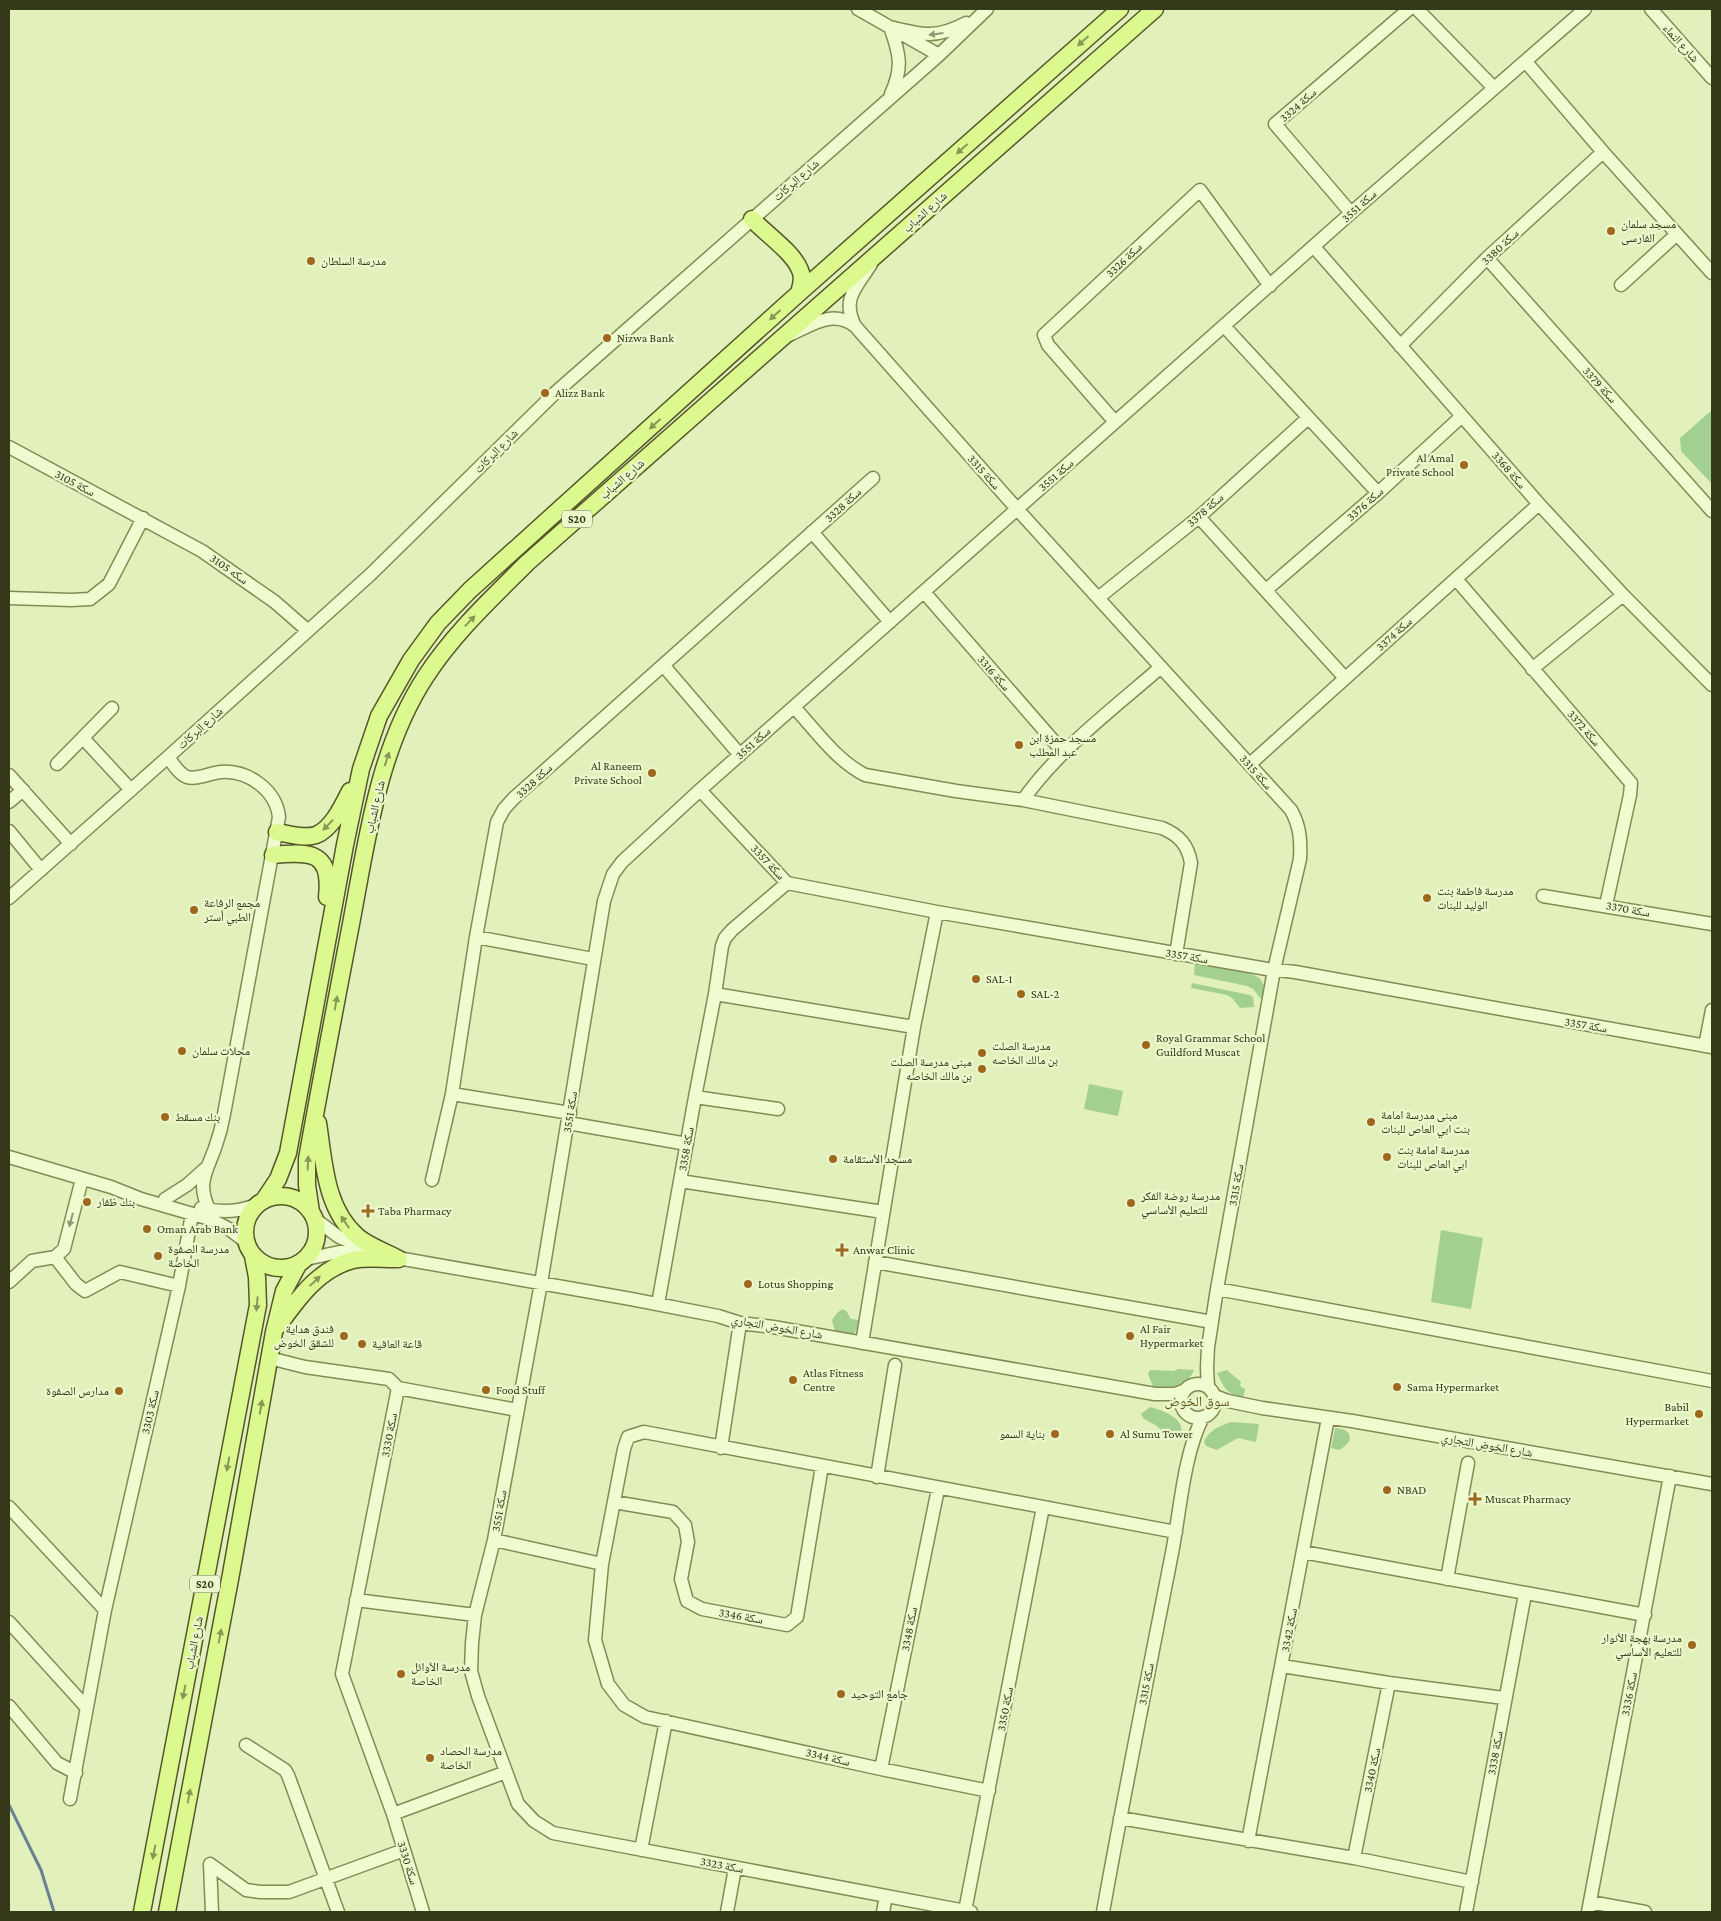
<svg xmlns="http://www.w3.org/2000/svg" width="1721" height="1921" font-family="'Crimson Pro','Noto Naskh Arabic',serif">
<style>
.green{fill:#a3d090}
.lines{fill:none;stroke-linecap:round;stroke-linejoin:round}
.stream{stroke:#678290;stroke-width:3}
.minor-casing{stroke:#848a54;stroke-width:15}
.major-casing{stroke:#555729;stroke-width:19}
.minor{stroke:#effcd0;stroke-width:12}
.major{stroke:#dcf990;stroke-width:16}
.oneway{fill:#929a75}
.oneway2{fill:#899855}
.poi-dot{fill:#9e681f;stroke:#ebf8cc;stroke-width:2}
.labels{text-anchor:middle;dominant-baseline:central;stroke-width:4.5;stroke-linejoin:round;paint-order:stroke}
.shield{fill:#ebf8cc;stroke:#6c724f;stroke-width:1}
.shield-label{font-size:11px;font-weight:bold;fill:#36381a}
.street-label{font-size:12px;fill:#36381a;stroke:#ebf8cc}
.poi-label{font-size:12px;fill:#36381a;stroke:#ebf8cc;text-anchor:start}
.neighbourhood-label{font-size:14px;fill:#685716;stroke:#ebf8cc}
</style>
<rect width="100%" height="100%" fill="#e2f1bc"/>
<!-- green -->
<path class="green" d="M 1712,410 L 1712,484 L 1681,451 L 1680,438 Z
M 1195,964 C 1211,967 1241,970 1254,975 C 1264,979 1266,989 1265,998 L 1260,998 L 1253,989 L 1247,986 L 1194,975 Z
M 1192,983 L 1250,995 L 1253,997 L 1254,1007 L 1240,1008 L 1232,998 L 1227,995 L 1191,988 Z
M 1089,1084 L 1123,1091 L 1118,1116 L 1084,1109 Z
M 1441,1230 L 1483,1238 L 1471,1309 L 1431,1302 Z
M 843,1309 L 847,1312 L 851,1319 L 859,1320 C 858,1327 857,1333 850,1336 L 845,1332 L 842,1333 L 835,1331 L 832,1320 L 838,1312 Z
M 1179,1369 L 1194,1370 C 1189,1384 1168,1391 1154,1389 L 1148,1374 L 1150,1370 L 1173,1371 Z
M 1227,1370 L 1241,1382 L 1240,1386 L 1245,1389 L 1243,1399 C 1226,1392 1225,1390 1217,1373 Z
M 1150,1407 C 1162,1410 1188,1419 1180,1436 C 1165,1437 1164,1432 1154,1424 C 1148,1421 1144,1421 1141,1414 Z
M 1231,1422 L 1259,1424 L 1256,1442 L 1238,1438 L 1217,1450 L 1206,1446 L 1204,1442 C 1209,1430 1219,1426 1231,1422 Z
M 1335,1428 C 1353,1429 1355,1441 1339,1450 L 1331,1448 Z"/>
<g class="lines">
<!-- stream -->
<path class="stream" d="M 9,1805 L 41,1870 L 54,1912"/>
<!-- minor casing -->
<g class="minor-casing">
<path id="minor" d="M 858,9 L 939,55
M 1417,9 L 1494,88
M 1651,9 L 1712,78
M 890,27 C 922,35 936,39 966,23
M 890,27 C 900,54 903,68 891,94
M 1526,62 L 1603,152 L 1712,273
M 1351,213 L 1275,124 L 1409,9
M 1314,247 L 1539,504 L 1623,595 L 1712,685
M 1487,258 L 1712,511
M 1621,285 L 1677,234
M 855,326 C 841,298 857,287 871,264
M 1224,326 L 1378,493
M 789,335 C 812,325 832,309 855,326 L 1017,509 L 1291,810 C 1300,826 1301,840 1300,859 L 1274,970 L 1217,1289 L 1208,1347 L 1207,1368 L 1208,1387
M 1400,346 L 1487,258 L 1603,152
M 1115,422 L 1048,345 L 1044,335 L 1200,190 L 1270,286
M 9,447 L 202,551 L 275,602 L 307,630
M 1199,517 L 1345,678
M 812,532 L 890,622
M 1456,579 L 1631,783 L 1630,795 L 1606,905
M 1266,590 L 1378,493 L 1462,416
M 924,592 L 1064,753
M 9,598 L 71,600 L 90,599 L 109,584 L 143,518
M 1098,598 L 1199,517 L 1308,418
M 663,665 L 740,755
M 1532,669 L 1623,595
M 794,707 C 816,731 836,760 865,775 L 956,791 L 1023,800 L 1162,828 C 1179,835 1188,845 1191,863 L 1176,954
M 83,738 L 131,790
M 168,757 C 173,764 179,774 187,777 C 197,780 210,773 221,772 C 248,770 276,790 279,817 L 224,1114 C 222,1126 219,1137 215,1148 C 206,1173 196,1184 210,1211
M 57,764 L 112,708
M 1250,764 L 1539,504
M 9,775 L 71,844
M 700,790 L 787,883 L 937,912 L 1267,969 L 1295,972 L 1712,1047
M 1023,800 C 1059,749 1114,708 1161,667
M 9,802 L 23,790
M 9,831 L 41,870
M 1543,896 L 1712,924
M 9,898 L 168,757 L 371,574 L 555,393 L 939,55 L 987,9
M 476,937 L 593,959
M 715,994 L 914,1027
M 1705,1046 L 1712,1010
M 452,1094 L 570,1113
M 695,1097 L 778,1109
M 568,1123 L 687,1144
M 9,1157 L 111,1187 L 141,1199 L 210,1219 L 229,1229 L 246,1242
M 432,1180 L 452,1094 L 476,937 L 497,822 L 504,809 L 514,798 L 873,478
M 680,1181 L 883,1212
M 165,1199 L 187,1185 L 206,1168
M 201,1208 C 220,1213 238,1212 256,1205
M 315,1219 L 339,1237 L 363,1247
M 55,1257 L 76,1284 L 85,1291 L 120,1272 L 179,1286
M 392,1257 L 631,1299 L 718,1316 L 740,1323 L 773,1327 L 1155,1394 L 1175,1394 L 1183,1391
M 306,1259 L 349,1250 L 372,1254
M 875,1262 L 1212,1322
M 9,1282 L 32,1261 L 55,1257 L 64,1249 L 82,1179
M 1217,1289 L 1712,1381
M 658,1304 L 695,1097 L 715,994 L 722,946 L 725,938 L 732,930 L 787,883
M 862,1343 L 914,1027 L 937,912
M 269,1358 L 305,1367 L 389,1379 L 398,1388
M1181 1401a17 17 0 1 1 34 0a17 17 0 1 1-34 0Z
M 398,1388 L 342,1674 L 393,1814 L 423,1912
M 398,1388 L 517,1410
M 1215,1396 L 1228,1401 L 1262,1408 L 1352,1421 L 1712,1484
M 721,1448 L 740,1323
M 877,1477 L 895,1365
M 614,1502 L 673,1512 L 685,1525 L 688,1542 L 681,1579 L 687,1601 L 702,1609 L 787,1625 L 797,1617 L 822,1466
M 9,1507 L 105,1610
M 494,1540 L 602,1564
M 1303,1552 L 1645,1615
M 1447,1579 L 1468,1463
M 356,1600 L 475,1615
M 9,1622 L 87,1708
M 1282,1666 L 1389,1683 L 1504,1698
M 9,1706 L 57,1763 L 76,1773
M 246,1745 L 285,1770 L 288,1775 L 338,1912
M 881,1769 L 938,1489
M 989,1791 L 881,1769 L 645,1717 L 624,1705 L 608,1684 L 595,1640 L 602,1564 L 624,1449 L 628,1437 L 644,1432 L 1176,1532
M 70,1799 L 105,1610 L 179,1286 L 192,1214
M 393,1814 L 506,1772
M 1120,1818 L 1354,1858 L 1472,1882
M 1248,1841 L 1328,1418
M 641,1850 L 666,1721
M 1354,1858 L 1389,1683
M 1590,1902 L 1645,1912
M 965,1911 L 1043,1507
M 212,1912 L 210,1864 L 246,1890 L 260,1892 L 289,1892 L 404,1850
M 727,1912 L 735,1868
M 883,1912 L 886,1896
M 971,1912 L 553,1833 L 534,1821 L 518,1804 L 478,1696 L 471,1671 L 472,1643 L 475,1615 L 494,1540 L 541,1283 L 604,901 L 613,874 L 622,862 L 700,790 L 1351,213 L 1585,9
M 1103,1912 C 1124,1794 1148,1676 1171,1558 C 1180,1515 1183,1455 1203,1417
M 1466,1912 L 1525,1594
M 1588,1912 L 1670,1476"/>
</g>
<!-- major casing -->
<g class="major-casing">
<path id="major" d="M 752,219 C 766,234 793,252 800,270 C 804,278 801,286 799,293
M 277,832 C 289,834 305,839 316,835 C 332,829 343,805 350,791
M 273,855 C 311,851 332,852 327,897
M 318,1123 C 324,1162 325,1209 358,1237 C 369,1246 386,1252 399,1259
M245 1232a36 36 0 1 1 72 0a36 36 0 1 1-72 0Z
M 264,1200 L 278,1179 L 288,1153 L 345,845 L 361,769 L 379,716 L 411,660 L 438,623 L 470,590 L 799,293 L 1120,9
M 311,1212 L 307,1185 L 307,1159 C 321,1080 336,1002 351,924 C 367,840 378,749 426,676 C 454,633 491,599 527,563 L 1155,9
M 278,1326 C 298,1299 318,1269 353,1260 C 366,1257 382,1259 396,1259
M 142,1912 L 258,1305 L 257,1277 L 253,1256
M 167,1912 L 231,1574 L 274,1332 L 284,1291 L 298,1265"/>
</g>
<!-- minor -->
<use href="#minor" class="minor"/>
<!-- major -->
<use href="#major" class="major"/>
</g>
<!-- one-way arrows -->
<defs><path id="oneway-solid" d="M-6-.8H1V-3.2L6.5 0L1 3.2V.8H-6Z" transform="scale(1.25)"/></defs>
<g class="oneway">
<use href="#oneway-solid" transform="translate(936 34) rotate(173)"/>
<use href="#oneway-solid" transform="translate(71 1220) rotate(105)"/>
</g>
<g class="oneway2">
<use href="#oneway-solid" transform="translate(1083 41) rotate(138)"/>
<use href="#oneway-solid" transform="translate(962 149) rotate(138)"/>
<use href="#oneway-solid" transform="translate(775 315) rotate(138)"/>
<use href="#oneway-solid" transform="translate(655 424) rotate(138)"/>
<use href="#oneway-solid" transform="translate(470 621) rotate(-46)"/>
<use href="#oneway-solid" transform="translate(387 759) rotate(-72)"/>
<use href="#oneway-solid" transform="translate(328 825) rotate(134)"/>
<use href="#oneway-solid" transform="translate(336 1003) rotate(-79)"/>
<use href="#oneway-solid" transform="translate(308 1163) rotate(-87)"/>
<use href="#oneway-solid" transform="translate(345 1222) rotate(-124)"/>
<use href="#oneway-solid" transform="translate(315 1281) rotate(-43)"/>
<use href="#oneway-solid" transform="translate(257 1304) rotate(95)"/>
<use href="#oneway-solid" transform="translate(261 1407) rotate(-80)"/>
<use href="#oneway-solid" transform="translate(228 1464) rotate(101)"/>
<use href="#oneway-solid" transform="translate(220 1636) rotate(-79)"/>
<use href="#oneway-solid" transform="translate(184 1692) rotate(101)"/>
<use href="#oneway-solid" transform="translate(189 1796) rotate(-79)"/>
<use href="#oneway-solid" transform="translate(154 1852) rotate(101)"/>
</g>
<!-- markers -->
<g class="poi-dot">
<circle cx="1611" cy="231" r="5"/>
<circle cx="311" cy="261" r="5"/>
<circle cx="607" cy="338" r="5"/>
<circle cx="545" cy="393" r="5"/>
<circle cx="1464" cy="465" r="5"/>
<circle cx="1019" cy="745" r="5"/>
<circle cx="652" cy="773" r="5"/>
<circle cx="1427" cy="898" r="5"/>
<circle cx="194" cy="910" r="5"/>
<circle cx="976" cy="979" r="5"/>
<circle cx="1021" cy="994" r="5"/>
<circle cx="1146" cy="1045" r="5"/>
<circle cx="182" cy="1051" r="5"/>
<circle cx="982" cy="1053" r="5"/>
<circle cx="982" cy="1069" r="5"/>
<circle cx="165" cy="1117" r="5"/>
<circle cx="1371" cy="1122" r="5"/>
<circle cx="1387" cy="1157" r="5"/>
<circle cx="833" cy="1159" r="5"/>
<circle cx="87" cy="1202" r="5"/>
<circle cx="1131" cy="1203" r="5"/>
<path d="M365.5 1203.5h5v5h5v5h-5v5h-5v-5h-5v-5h5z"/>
<circle cx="147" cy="1229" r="5"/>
<path d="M839.5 1242.5h5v5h5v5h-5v5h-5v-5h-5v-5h5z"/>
<circle cx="158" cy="1256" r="5"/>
<circle cx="748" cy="1284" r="5"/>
<circle cx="344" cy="1336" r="5"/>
<circle cx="1130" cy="1336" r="5"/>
<circle cx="362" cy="1344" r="5"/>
<circle cx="793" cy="1380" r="5"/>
<circle cx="1397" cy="1387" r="5"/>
<circle cx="486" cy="1390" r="5"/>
<circle cx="119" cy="1391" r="5"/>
<circle cx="1699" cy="1414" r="5"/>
<circle cx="1055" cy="1434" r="5"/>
<circle cx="1110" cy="1434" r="5"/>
<circle cx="1387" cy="1490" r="5"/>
<path d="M1472.5 1491.5h5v5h5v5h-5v5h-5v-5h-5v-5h5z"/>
<circle cx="1692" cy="1645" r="5"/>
<circle cx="401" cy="1674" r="5"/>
<circle cx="841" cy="1694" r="5"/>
<circle cx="430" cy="1758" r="5"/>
</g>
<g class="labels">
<!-- shield labels -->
<g class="shield">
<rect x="562" y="510.5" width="30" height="17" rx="4"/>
<rect x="190" y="1575.5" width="30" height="17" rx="4"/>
</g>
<g class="shield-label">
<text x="577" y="519">S20</text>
<text x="205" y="1584">S20</text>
</g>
<!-- street labels -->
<g class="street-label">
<text transform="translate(1681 43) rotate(48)">شارع النماء</text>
<text transform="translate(1298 105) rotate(-41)">سكة 3324</text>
<text transform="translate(796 180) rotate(-41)">شارع البركات</text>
<text transform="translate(1359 206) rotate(-42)">سكة 3551</text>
<text transform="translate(925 212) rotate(-42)">شارع الشباب</text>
<text transform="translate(1500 247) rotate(-43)">سكة 3380</text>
<text transform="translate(1124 260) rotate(-43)">سكة 3326</text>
<text transform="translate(1600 385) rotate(48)">سكة 3379</text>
<text transform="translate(496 451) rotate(-45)">شارع البركات</text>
<text transform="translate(1509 470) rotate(49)">سكة 3368</text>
<text transform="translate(984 472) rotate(48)">سكة 3315</text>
<text transform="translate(1056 475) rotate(-41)">سكة 3551</text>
<text transform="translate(622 479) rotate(-41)">شارع الشباب</text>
<text transform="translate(75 483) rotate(28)">سكة 3105</text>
<text transform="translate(1365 504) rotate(-41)">سكة 3376</text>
<text transform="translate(843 505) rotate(-42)">سكة 3328</text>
<text transform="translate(1205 510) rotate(-41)">سكة 3378</text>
<text transform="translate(229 569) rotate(35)">سكه 3105</text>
<text transform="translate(1394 634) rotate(-42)">سكة 3374</text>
<text transform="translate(994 673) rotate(49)">سكة 3316</text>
<text transform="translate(200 728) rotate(-42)">شارع البركات</text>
<text transform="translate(1584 728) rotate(49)">سكة 3372</text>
<text transform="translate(753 743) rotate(-42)">سكة 3551</text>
<text transform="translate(1256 772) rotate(48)">سكة 3315</text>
<text transform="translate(534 781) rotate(-42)">سكة 3328</text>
<text transform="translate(375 807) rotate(-77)">شارع الشباب</text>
<text transform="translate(768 862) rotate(47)">سكة 3357</text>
<text transform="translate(1628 909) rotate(10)">سكة 3370</text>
<text transform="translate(1187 956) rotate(10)">سكة 3357</text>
<text transform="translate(1586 1025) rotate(10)">سكة 3357</text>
<text transform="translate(570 1112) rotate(-81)">سكة 3551</text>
<text transform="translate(686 1149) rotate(-80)">سكة 3358</text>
<text transform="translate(1236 1185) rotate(-80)">سكة 3315</text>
<text transform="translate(777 1327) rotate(10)">شارع الخوض التجاري</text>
<text transform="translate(150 1412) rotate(-77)">سكة 3303</text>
<text transform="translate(389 1435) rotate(-79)">سكة 3330</text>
<text transform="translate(1487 1445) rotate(10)">شارع الخوض التجاري</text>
<text transform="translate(499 1511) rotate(-80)">سكة 3551</text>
<text transform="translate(741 1616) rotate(10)">سكة 3346</text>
<text transform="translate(909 1629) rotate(-79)">سكة 3348</text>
<text transform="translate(1289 1630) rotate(-79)">سكة 3342</text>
<text transform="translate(194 1643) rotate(-79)">شارع الشباب</text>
<text transform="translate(1146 1684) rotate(-79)">سكة 3315</text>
<text transform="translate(1629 1694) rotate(-79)">سكة 3336</text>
<text transform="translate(1005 1709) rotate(-79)">سكة 3350</text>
<text transform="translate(1495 1753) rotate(-80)">سكة 3338</text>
<text transform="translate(828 1757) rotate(13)">سكة 3344</text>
<text transform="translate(1372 1770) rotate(-78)">سكة 3340</text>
<text transform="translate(408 1863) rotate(73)">سكة 3330</text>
<text transform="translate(722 1865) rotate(11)">سكة 3323</text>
</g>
<!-- poi labels -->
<g class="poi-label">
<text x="1621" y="224">مسجد سلمان<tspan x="1621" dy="14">الفارسى</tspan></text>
<text x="321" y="261">مدرسة السلطان</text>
<text x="617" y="338">Nizwa Bank</text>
<text x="555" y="393">Alizz Bank</text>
<text x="1454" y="458" text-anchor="end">Al Amal<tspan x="1454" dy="14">Private School</tspan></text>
<text x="1029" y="738">مسجد حمزة ابن<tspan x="1029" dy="14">عبد المطلب</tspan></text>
<text x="642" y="766" text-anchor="end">Al Raneem<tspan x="642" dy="14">Private School</tspan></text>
<text x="1437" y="891">مدرسة فاطمة بنت<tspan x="1437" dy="14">الوليد للبنات</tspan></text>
<text x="204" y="903">مجمع الرفاعة<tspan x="204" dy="14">الطبي أستر</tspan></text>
<text x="986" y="979">SAL-1</text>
<text x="1031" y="994">SAL-2</text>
<text x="1156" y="1038">Royal Grammar School<tspan x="1156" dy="14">Guildford Muscat</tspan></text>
<text x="992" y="1046">مدرسة الصلت<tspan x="992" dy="14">بن مالك الخاصه</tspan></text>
<text x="192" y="1051">محلات سلمان</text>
<text x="972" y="1062" text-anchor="end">مبنى مدرسة الصلت<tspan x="972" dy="14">بن مالك الخاصه</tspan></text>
<text x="1381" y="1115">مبنى مدرسة امامة<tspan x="1381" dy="14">بنت ابي العاص للبنات</tspan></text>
<text x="175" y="1117">بنك مسقط</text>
<text x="1397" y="1150">مدرسة امامة بنت<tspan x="1397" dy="14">ابي العاص للبنات</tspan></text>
<text x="843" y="1159">مسجد الأستقامة</text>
<text x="1141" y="1196">مدرسة روضة الفكر<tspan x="1141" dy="14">للتعليم الأساسي</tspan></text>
<text x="97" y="1202">بنك ظفار</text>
<text x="378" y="1211">Taba Pharmacy</text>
<text x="157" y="1229">Oman Arab Bank</text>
<text x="168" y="1249">مدرسة الصفوة<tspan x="168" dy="14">الخاصة</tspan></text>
<text x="853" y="1250">Anwar Clinic</text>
<text x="758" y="1284">Lotus Shopping</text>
<text x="334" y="1329" text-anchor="end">فندق هداية<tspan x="334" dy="14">للشقق الخوض</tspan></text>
<text x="1140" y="1329">Al Fair<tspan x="1140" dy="14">Hypermarket</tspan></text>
<text x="372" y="1344">قاعة العافية</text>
<text x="803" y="1373">Atlas Fitness<tspan x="803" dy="14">Centre</tspan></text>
<text x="1407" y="1387">Sama Hypermarket</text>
<text x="496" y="1390">Food Stuff</text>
<text x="109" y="1391" text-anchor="end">مدارس الصفوة</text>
<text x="1689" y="1407" text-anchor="end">Babil<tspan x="1689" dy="14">Hypermarket</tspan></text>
<text x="1045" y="1434" text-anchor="end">بناية السمو</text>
<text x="1120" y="1434">Al Sumu Tower</text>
<text x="1397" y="1490">NBAD</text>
<text x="1485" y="1499">Muscat Pharmacy</text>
<text x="1682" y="1638" text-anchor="end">مدرسة بهجة الأنوار<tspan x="1682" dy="14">للتعليم الأساسي</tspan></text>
<text x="411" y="1667">مدرسة الأوائل<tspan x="411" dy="14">الخاصة</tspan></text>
<text x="851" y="1694">جامع التوحيد</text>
<text x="440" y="1751">مدرسة الحصاد<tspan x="440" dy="14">الخاصة</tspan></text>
</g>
<!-- neighbourhood labels -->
<g class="neighbourhood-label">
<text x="1197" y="1401">سوق الخوض</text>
</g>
</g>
<!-- border -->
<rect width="1721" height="1921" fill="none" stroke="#36381a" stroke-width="20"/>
</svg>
